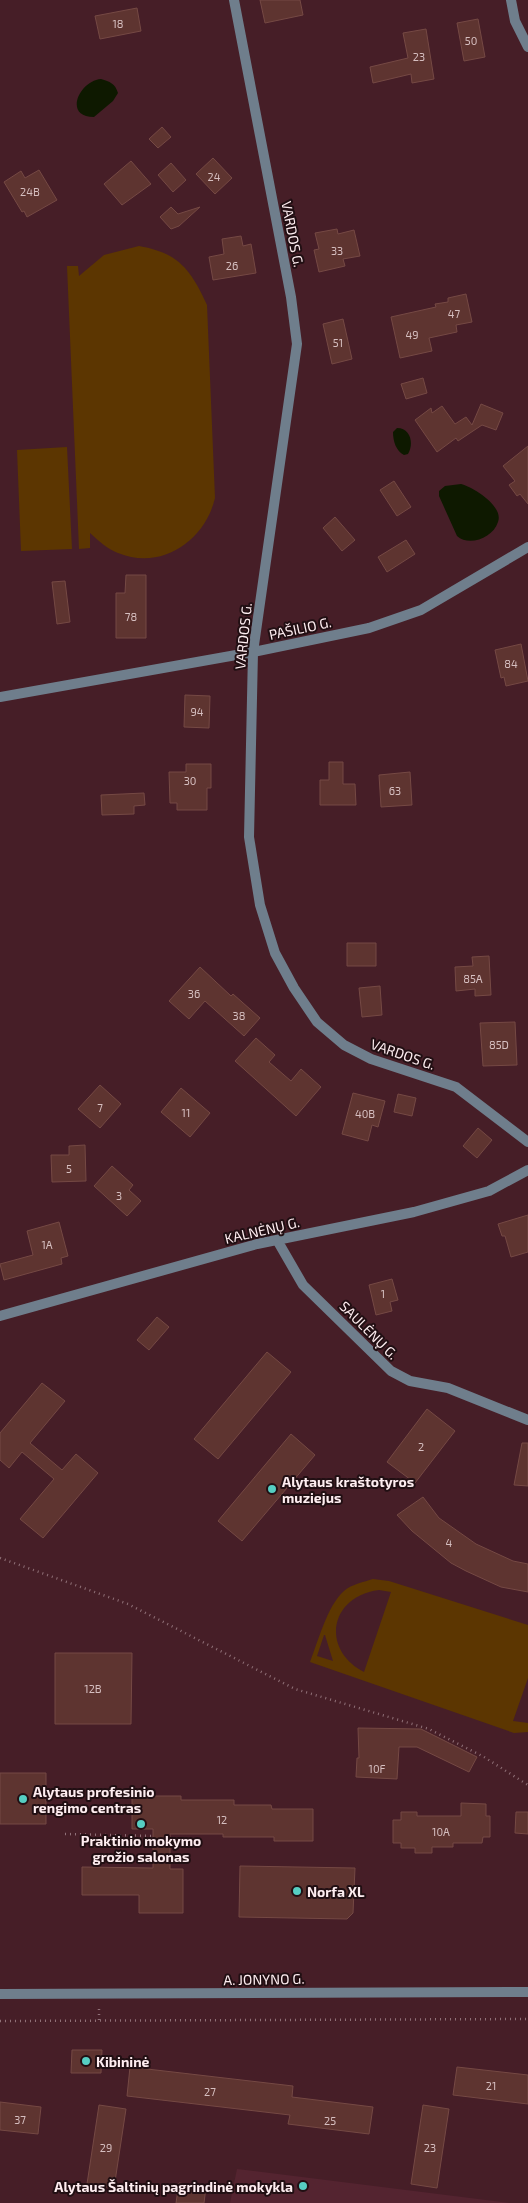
<svg xmlns="http://www.w3.org/2000/svg" width="528" height="2203" font-family="'Exo 2',sans-serif">
<style>
.built{fill:#542430}
.green{fill:#5c3601;fill-rule:evenodd}
.water{fill:#0e1900}
.building{fill:#5e3430;stroke:#754944}
.lines{fill:none;stroke-linecap:round;stroke-linejoin:round}
.path{stroke:#907178;stroke-width:2.5;stroke-dasharray:1 4;stroke-linecap:butt}
.minor{stroke:#6f7e8c;stroke-width:10}
.tertiary{stroke:#6f7e8c;stroke-width:10}
.poi-dot{fill:#56cec2;stroke:#210f13;stroke-width:2}
.labels{text-anchor:middle;dominant-baseline:central;stroke-width:4;stroke-linejoin:round;paint-order:stroke}
.number-label{font-size:11px;fill:#d6bfc0}
.street-label{font-size:14px;fill:#feedf0;stroke:#210f13}
.poi-label{font-size:14px;font-weight:bold;fill:#feedf0;stroke:#210f13;text-anchor:start}
</style>
<rect width="100%" height="100%" fill="#461e27"/>
<!-- built -->
<path class="built" d="M 237,2169 L 510,2203 L 230,2203 Z"/>
<!-- green -->
<path class="green" d="M 139,246 C 179,253 191,270 207,305 L 215,498 C 205,541 161,571 118,553 C 107,549 99,541 90,533 L 90,548 L 79,549 L 67,266 L 78,266 L 79,276 L 104,255 Z
M 67,447 L 72,549 L 21,551 L 17,450 Z
M 373,1579 L 389,1581 L 528,1625 L 528,1678 L 513,1721 L 528,1723 L 528,1732 L 514,1733 L 310,1662 C 318,1642 327,1606 344,1591 C 352,1584 364,1582 373,1579 ZM 379,1590 L 391,1592 L 364,1672 C 320,1649 330,1596 379,1590 ZM 324,1635 L 325,1635 L 333,1661 L 317,1656 Z"/>
<!-- water -->
<path class="water" d="M 101,79 C 110,82 115,83 118,93 L 113,101 L 94,117 C 63,117 79,81 101,79 Z
M 397,428 C 411,428 414,444 408,454 L 404,455 C 396,451 393,441 393,432 Z
M 461,484 C 473,487 504,506 498,522 C 493,538 469,547 457,536 L 439,496 L 439,491 L 445,486 Z"/>
<!-- building -->
<path class="building" d="M 260,0 L 300,0 L 303,15 L 265,23 Z
M 137,8 L 141,31 L 100,39 L 95,16 Z
M 478,19 L 485,57 L 464,61 L 457,23 Z
M 426,29 L 434,79 L 412,83 L 411,74 L 373,83 L 370,67 L 408,58 L 403,33 Z
M 162,127 L 171,137 L 158,148 L 149,139 Z
M 213,158 L 232,178 L 215,194 L 196,174 Z
M 131,161 L 151,184 L 122,205 L 104,184 Z
M 171,163 L 186,180 L 173,192 L 158,175 Z
M 39,170 L 57,200 L 27,217 L 24,211 L 22,212 L 4,182 L 21,171 L 25,178 Z
M 171,207 L 178,214 L 200,207 L 179,226 L 171,229 L 160,217 Z
M 337,229 L 338,234 L 354,230 L 360,256 L 343,259 L 345,266 L 319,272 L 314,250 L 319,249 L 315,233 Z
M 241,236 L 243,246 L 251,244 L 256,273 L 213,280 L 209,257 L 224,254 L 222,239 Z
M 466,294 L 472,322 L 456,325 L 457,332 L 429,338 L 432,351 L 400,358 L 391,317 L 436,307 L 435,304 L 448,302 L 448,298 Z
M 343,319 L 352,359 L 332,364 L 323,324 Z
M 423,378 L 427,393 L 406,399 L 401,384 Z
M 481,404 L 503,413 L 496,430 L 482,425 L 458,441 L 456,438 L 437,452 L 415,420 L 431,408 L 432,413 L 442,406 L 455,424 L 466,417 L 472,425 Z
M 528,446 L 528,504 L 520,494 L 517,496 L 509,485 L 515,481 L 503,466 Z
M 394,481 L 411,507 L 397,516 L 380,490 Z
M 335,517 L 355,540 L 342,551 L 323,528 Z
M 406,540 L 415,554 L 387,572 L 378,557 Z
M 126,575 L 146,575 L 146,638 L 116,638 L 116,593 L 125,593 Z
M 65,581 L 70,622 L 57,624 L 52,582 Z
M 521,644 L 528,681 L 506,686 L 504,677 L 501,678 L 495,650 Z
M 185,695 L 210,696 L 209,728 L 184,727 Z
M 329,762 L 343,762 L 343,784 L 355,784 L 356,805 L 320,805 L 320,780 L 329,780 Z
M 186,764 L 211,764 L 211,788 L 207,788 L 207,810 L 177,810 L 177,803 L 170,803 L 169,772 L 186,772 Z
M 410,772 L 412,805 L 381,807 L 379,775 Z
M 144,793 L 145,805 L 134,806 L 134,814 L 102,815 L 101,795 Z
M 347,943 L 376,943 L 376,966 L 347,966 Z
M 489,956 L 491,995 L 475,996 L 475,989 L 456,991 L 455,967 L 473,966 L 472,957 Z
M 200,967 L 231,996 L 233,994 L 260,1018 L 244,1036 L 205,1001 L 189,1019 L 169,1001 Z
M 380,986 L 382,1015 L 362,1017 L 359,988 Z
M 515,1022 L 517,1065 L 483,1066 L 480,1023 Z
M 256,1038 L 275,1055 L 269,1062 L 291,1081 L 301,1069 L 321,1087 L 296,1116 L 235,1061 Z
M 100,1085 L 121,1104 L 100,1128 L 78,1109 Z
M 181,1088 L 210,1113 L 190,1137 L 161,1112 Z
M 353,1093 L 385,1101 L 378,1127 L 372,1125 L 368,1141 L 342,1134 Z
M 398,1094 L 416,1098 L 412,1116 L 394,1112 Z
M 478,1128 L 492,1140 L 477,1158 L 463,1146 Z
M 85,1145 L 86,1181 L 52,1182 L 51,1155 L 69,1155 L 69,1146 Z
M 112,1166 L 133,1185 L 129,1190 L 141,1201 L 127,1216 L 94,1186 Z
M 528,1215 L 528,1252 L 511,1257 L 505,1236 L 502,1236 L 498,1224 Z
M 59,1222 L 68,1256 L 61,1258 L 62,1264 L 4,1280 L 0,1264 L 33,1255 L 27,1231 Z
M 392,1279 L 398,1300 L 390,1302 L 392,1311 L 376,1315 L 369,1285 Z
M 157,1317 L 169,1327 L 149,1350 L 137,1340 Z
M 267,1352 L 291,1372 L 218,1459 L 194,1439 Z
M 42,1383 L 65,1401 L 30,1443 L 62,1470 L 76,1454 L 98,1473 L 43,1538 L 20,1519 L 54,1479 L 22,1452 L 9,1468 L 0,1460 L 0,1433 Z
M 427,1409 L 455,1431 L 415,1483 L 387,1462 Z
M 291,1434 L 315,1455 L 242,1541 L 218,1521 Z
M 522,1443 L 528,1443 L 528,1486 L 514,1485 Z
M 423,1497 L 439,1518 L 476,1544 L 513,1561 L 528,1564 L 528,1592 L 501,1587 L 466,1571 L 451,1563 L 412,1531 L 397,1515 Z
M 55,1653 L 132,1653 L 131,1724 L 55,1724 Z
M 358,1728 L 421,1729 L 477,1757 L 469,1772 L 417,1747 L 399,1747 L 397,1779 L 356,1777 L 357,1758 L 359,1758 Z
M 0,1773 L 46,1773 L 46,1824 L 0,1824 Z
M 132,1796 L 181,1796 L 181,1800 L 234,1800 L 234,1805 L 271,1805 L 272,1809 L 313,1809 L 313,1841 L 274,1841 L 274,1837 L 223,1837 L 223,1834 L 170,1834 L 170,1869 L 183,1869 L 183,1913 L 139,1913 L 139,1895 L 82,1895 L 82,1867 L 153,1868 L 153,1829 L 132,1829 Z
M 461,1803 L 486,1804 L 486,1816 L 490,1816 L 490,1837 L 483,1837 L 482,1843 L 453,1843 L 453,1847 L 432,1847 L 432,1853 L 415,1853 L 415,1848 L 401,1848 L 401,1843 L 393,1843 L 393,1820 L 401,1820 L 401,1812 L 417,1812 L 417,1816 L 461,1816 Z
M 516,1812 L 528,1812 L 528,1834 L 515,1833 Z
M 240,1866 L 355,1868 L 353,1913 L 347,1919 L 239,1917 Z
M 72,2050 L 102,2050 L 101,2073 L 71,2073 Z
M 130,2067 L 293,2086 L 292,2097 L 373,2107 L 369,2134 L 288,2124 L 290,2115 L 127,2096 Z
M 457,2067 L 528,2075 L 528,2104 L 453,2095 Z
M 0,2102 L 41,2107 L 38,2134 L 0,2130 Z
M 99,2105 L 126,2109 L 114,2188 L 87,2184 Z
M 423,2105 L 449,2109 L 437,2188 L 411,2184 Z
M 179,2183 L 206,2187 L 204,2203 L 176,2203 Z"/>
<g class="lines">
<!-- path -->
<path class="path" d="M 0,1558 L 128,1604 L 295,1689 L 429,1729 L 484,1757 L 528,1785
M 65,1834 L 153,1836
M 99,2020 L 99,2006
M 0,2021 L 528,2019"/>
<!-- minor -->
<path class="minor" d="M 234,0 L 291,297 L 297,344 L 253,652 L 249,837 L 260,905 L 275,953 L 294,988 L 317,1022 L 344,1045 L 371,1059 L 456,1087 L 528,1142
M 511,0 L 515,21 L 528,47
M 0,697 L 253,652 L 369,628 L 421,610 L 528,547
M 277,1240 L 303,1285 L 391,1371 L 410,1381 L 448,1388 L 528,1420
M 0,1316 L 257,1244 L 414,1212 L 489,1191 L 528,1170"/>
<!-- tertiary -->
<path class="tertiary" d="M 0,1994 L 528,1992"/>
</g>
<!-- markers -->
<g class="poi-dot">
<circle cx="272" cy="1489" r="5"/>
<circle cx="23" cy="1799" r="5"/>
<circle cx="141" cy="1824" r="5"/>
<circle cx="297" cy="1891" r="5"/>
<circle cx="86" cy="2061" r="5"/>
<circle cx="303" cy="2186" r="5"/>
</g>
<g class="labels">
<!-- number labels -->
<g class="number-label">
<text x="118" y="23">18</text>
<text x="471" y="40">50</text>
<text x="419" y="56">23</text>
<text x="214" y="176">24</text>
<text x="30" y="191">24B</text>
<text x="337" y="250">33</text>
<text x="232" y="265">26</text>
<text x="454" y="313">47</text>
<text x="412" y="334">49</text>
<text x="338" y="342">51</text>
<text x="131" y="616">78</text>
<text x="511" y="663">84</text>
<text x="197" y="711">94</text>
<text x="190" y="780">30</text>
<text x="395" y="790">63</text>
<text x="473" y="978">85A</text>
<text x="194" y="993">36</text>
<text x="239" y="1015">38</text>
<text x="499" y="1044">85D</text>
<text x="100" y="1107">7</text>
<text x="186" y="1112">11</text>
<text x="365" y="1113">40B</text>
<text x="69" y="1168">5</text>
<text x="119" y="1195">3</text>
<text x="47" y="1244">1A</text>
<text x="383" y="1293">1</text>
<text x="421" y="1446">2</text>
<text x="449" y="1542">4</text>
<text x="93" y="1688">12B</text>
<text x="377" y="1768">10F</text>
<text x="222" y="1819">12</text>
<text x="441" y="1831">10A</text>
<text x="491" y="2085">21</text>
<text x="210" y="2091">27</text>
<text x="20" y="2119">37</text>
<text x="330" y="2120">25</text>
<text x="106" y="2147">29</text>
<text x="430" y="2147">23</text>
</g>
<!-- street labels -->
<g class="street-label">
<text transform="translate(293 234) rotate(79)">VARDOS G.</text>
<text transform="translate(300 628) rotate(-12)">PAŠILIO G.</text>
<text transform="translate(243 636) rotate(-84)">VARDOS G.</text>
<text transform="translate(403 1054) rotate(19)">VARDOS G.</text>
<text transform="translate(262 1230) rotate(-13)">KALNĖNŲ G.</text>
<text transform="translate(369 1330) rotate(45)">SAULĖNŲ G.</text>
<text transform="translate(264 1979) rotate(-1)">A. JONYNO G.</text>
</g>
<!-- poi labels -->
<g class="poi-label">
<text x="282" y="1481">Alytaus kraštotyros<tspan x="282" dy="16">muziejus</tspan></text>
<text x="33" y="1791">Alytaus profesinio<tspan x="33" dy="16">rengimo centras</tspan></text>
<text x="141" y="1840" text-anchor="middle">Praktinio mokymo<tspan x="141" dy="16">grožio salonas</tspan></text>
<text x="307" y="1891">Norfa XL</text>
<text x="96" y="2061">Kibininė</text>
<text x="293" y="2186" text-anchor="end">Alytaus Šaltinių pagrindinė mokykla</text>
</g>
</g>
</svg>
